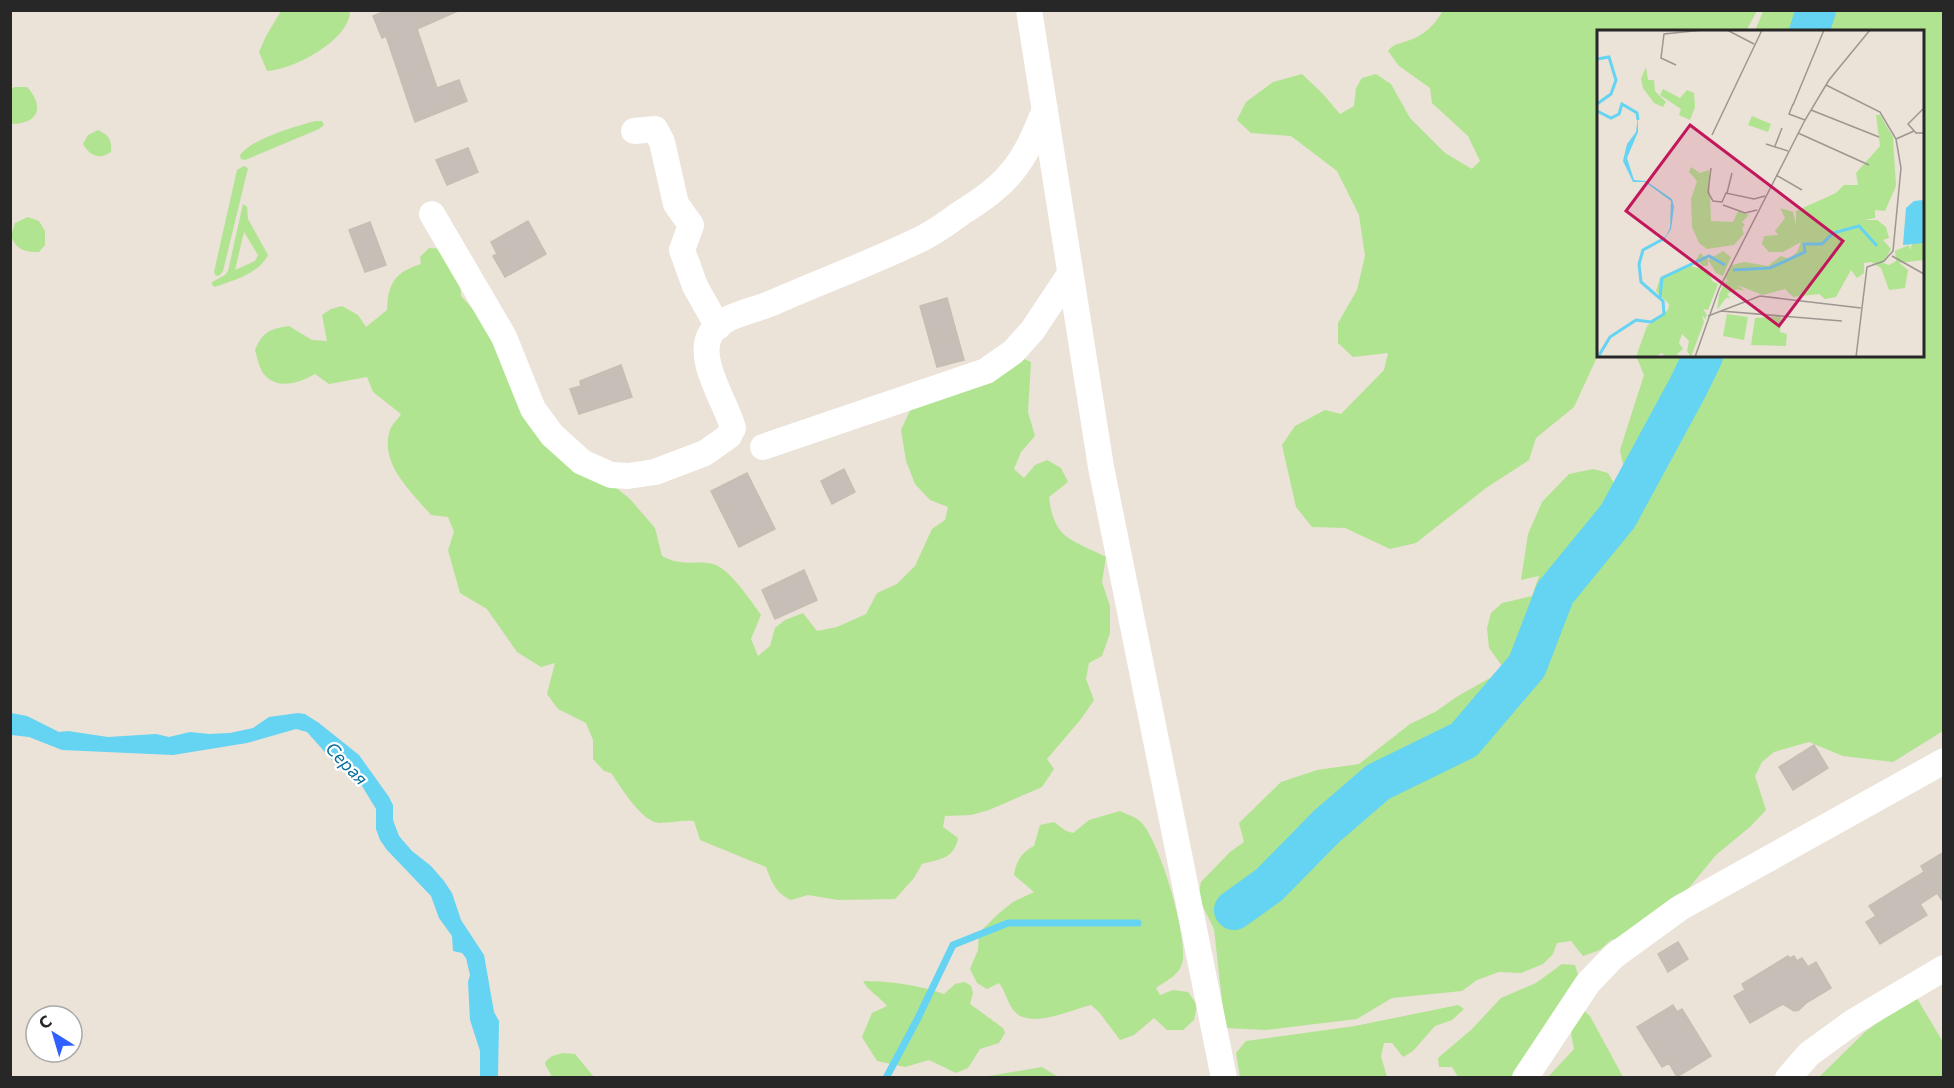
<svg xmlns="http://www.w3.org/2000/svg" width="1954" height="1088" font-family="Commissioner,sans-serif">
<style>
.green{fill:#b1e491;fill-rule:evenodd}
.water{fill:#65d3f2}
.lines{fill:none;stroke-linecap:round;stroke-linejoin:round}
.stream{stroke:#65d3f2;stroke-width:7}
.river{stroke:#65d3f2;stroke-width:40}
.building{fill:#c6bfb8;stroke:#c6beb2;stroke-width:1.5}
.minor{stroke:#fff;stroke-width:26}
.labels{text-anchor:middle;dominant-baseline:central;stroke-width:4.5;stroke-linejoin:round;paint-order:stroke}
.water-label{font-size:18px;font-style:italic;fill:#086e9a;stroke:#fff}
.inset-river{fill:none;stroke:#65d3f2;stroke-width:3}
.inset-road{fill:none;stroke:#9d9791;stroke-width:1.5}
.view{fill:#c2185b;fill-opacity:0.15;stroke:#c2185b;stroke-width:3}
.inset-edge{fill:none;stroke:#272727;stroke-width:3}
</style>
<rect width="100%" height="100%" fill="#ebe2d8"/>
<!-- green -->
<path class="green" d="M 1443,10 L 1757,11 L 1746,31 L 1598,32 L 1598,355 L 1574,407 L 1536,438 L 1529,460 L 1486,488 L 1416,543 L 1390,549 L 1345,528 L 1312,527 L 1296,507 L 1282,445 L 1295,426 L 1325,410 L 1341,414 L 1384,370 L 1388,353 L 1353,357 L 1338,343 L 1338,323 L 1357,290 L 1365,256 L 1359,215 L 1337,171 L 1291,136 L 1251,133 L 1237,120 L 1246,102 L 1273,82 L 1302,74 L 1323,94 L 1340,114 L 1354,106 L 1356,88 L 1362,78 L 1376,74 L 1391,84 L 1410,118 L 1445,153 L 1472,169 L 1480,161 L 1468,136 L 1432,103 L 1430,88 L 1399,66 L 1388,51 C 1394,43 1400,44 1410,40 C 1423,36 1437,23 1443,10 Z
M 281,11 L 350,11 C 350,40 293,70 267,71 L 259,52 L 266,36 Z
M 1763,11 L 1943,11 L 1943,731 L 1893,762 L 1843,756 L 1809,742 L 1774,752 L 1762,762 L 1755,776 L 1766,810 L 1751,826 L 1716,855 L 1688,889 L 1632,936 L 1611,940 L 1600,950 L 1583,956 L 1571,941 L 1557,943 L 1553,954 L 1543,964 L 1521,973 L 1499,972 L 1477,980 L 1462,991 L 1392,998 L 1357,1019 L 1265,1030 L 1225,1028 L 1214,929 L 1198,897 L 1201,882 L 1230,852 L 1244,842 L 1239,823 L 1281,782 L 1317,770 L 1359,764 L 1410,724 L 1435,712 L 1458,696 L 1490,678 L 1502,666 L 1489,648 L 1487,628 L 1491,613 L 1502,603 L 1532,596 L 1539,576 L 1521,580 L 1528,534 L 1542,502 L 1569,474 L 1593,469 L 1608,473 L 1618,490 L 1618,493 L 1630,482 L 1626,478 L 1620,450 L 1644,375 L 1636,356 L 1922,356 L 1922,32 L 1755,31 Z
M 14,87 L 27,87 C 44,106 40,123 13,124 L 11,122 L 11,90 Z
M 315,121 L 322,121 L 324,125 L 319,129 L 245,160 L 241,159 L 240,155 C 253,138 294,127 315,121 Z
M 98,130 C 109,135 112,140 111,152 C 99,160 90,156 83,144 L 88,135 Z
M 244,166 L 248,168 L 223,271 L 220,275 L 216,276 L 214,272 L 237,170 Z
M 243,204 L 247,207 L 248,219 L 268,255 C 259,274 233,280 215,287 L 212,285 L 212,282 L 225,275 L 228,271 ZM 244,232 L 258,255 L 255,261 L 235,270 Z
M 28,217 L 39,221 L 45,231 L 45,245 L 39,252 C 24,252 17,250 11,236 L 15,223 Z
M 429,248 L 447,249 L 460,270 L 461,296 L 500,340 L 526,358 L 536,422 L 630,499 L 655,528 L 662,556 C 683,567 693,560 713,564 C 728,567 752,602 761,615 L 751,639 L 758,656 L 770,646 L 775,628 L 785,620 L 803,613 L 817,631 L 837,627 L 866,614 L 877,593 L 897,584 L 915,566 L 932,529 L 945,520 L 948,507 L 930,500 L 915,484 L 906,461 L 901,430 L 913,404 L 1022,358 L 1031,362 L 1028,412 L 1035,436 L 1021,452 L 1014,469 L 1024,478 L 1035,465 L 1047,460 L 1061,468 L 1068,482 L 1049,497 C 1054,540 1071,539 1106,557 L 1102,582 L 1110,606 L 1110,633 L 1102,656 L 1089,663 L 1086,679 L 1094,700 L 1081,719 L 1047,759 L 1054,769 L 1042,787 L 989,810 L 971,815 L 945,816 L 943,827 L 958,838 C 954,859 940,859 922,864 L 914,878 L 895,899 L 838,900 L 808,895 L 791,900 C 776,893 772,883 766,867 L 700,840 L 694,821 C 682,820 672,823 660,823 C 642,823 621,787 611,773 L 604,771 L 593,759 L 593,740 L 586,723 L 558,709 L 547,694 L 555,663 L 541,667 L 517,652 L 487,609 L 460,593 L 448,550 L 454,532 L 448,517 L 431,515 C 411,491 379,464 390,430 C 392,424 398,419 401,414 L 373,392 L 367,377 L 329,384 L 315,374 C 299,383 277,391 263,373 C 259,367 257,357 255,350 C 263,332 269,329 289,326 L 312,340 L 327,341 L 322,315 L 331,309 L 342,306 L 358,315 L 366,327 L 387,310 C 388,283 395,272 421,264 L 420,257 Z
M 1120,811 C 1126,814 1136,817 1141,822 C 1160,842 1186,931 1183,959 C 1181,975 1167,980 1156,988 L 1160,995 L 1173,990 L 1188,992 L 1197,1005 L 1194,1020 L 1183,1030 L 1167,1030 L 1154,1018 L 1134,1035 L 1120,1040 L 1099,1012 L 1091,1005 C 1070,1010 1032,1029 1015,1012 C 1008,1005 1006,992 999,983 L 987,989 L 977,983 L 970,969 L 978,950 L 979,933 L 998,914 L 1013,902 L 1034,892 L 1014,875 C 1016,861 1022,852 1034,846 L 1040,825 L 1054,822 L 1066,831 L 1073,833 L 1089,820 Z
M 1562,964 L 1575,965 L 1579,978 L 1515,1077 L 1458,1077 L 1452,1067 L 1439,1067 L 1438,1058 L 1472,1029 L 1501,998 L 1536,983 Z
M 863,981 C 890,981 919,985 944,994 L 955,984 L 965,982 L 971,986 L 973,993 L 970,1004 L 1003,1028 L 1005,1033 L 999,1043 L 980,1049 L 968,1068 L 956,1073 L 929,1060 L 905,1067 L 877,1061 L 862,1037 L 872,1013 L 887,1006 C 879,996 869,992 863,981 Z
M 1915,995 L 1943,1042 L 1943,1077 L 1818,1078 L 1865,1032 Z
M 1458,1005 L 1464,1009 L 1452,1020 L 1435,1026 L 1413,1051 L 1403,1057 L 1392,1043 L 1384,1043 L 1381,1056 L 1387,1077 L 1240,1077 L 1236,1053 L 1246,1041 L 1355,1026 Z
M 1580,1007 L 1590,1016 L 1623,1077 L 1547,1078 L 1574,1049 C 1570,1030 1569,1024 1580,1007 Z
M 563,1053 L 575,1054 L 594,1077 L 552,1077 L 545,1064 L 546,1061 L 552,1056 Z
M 1042,1067 L 1058,1077 L 983,1077 Z"/>
<!-- water -->
<path class="water" d="M 11,713 L 27,716 L 59,732 L 68,731 L 108,737 L 156,734 L 169,737 L 190,732 L 209,734 L 230,733 L 253,728 L 269,717 L 298,713 L 305,714 L 319,723 L 359,755 L 389,797 L 393,805 L 393,820 L 399,836 L 412,851 L 431,866 L 444,881 L 452,893 L 461,920 L 484,955 L 494,1012 L 499,1021 L 498,1077 L 480,1077 L 480,1051 L 470,1020 L 468,982 L 470,975 L 466,958 L 462,953 L 453,951 L 452,936 L 439,918 L 431,896 L 387,850 L 380,840 L 376,829 L 376,809 L 362,786 L 349,771 L 332,760 L 307,732 L 296,729 L 247,743 L 173,755 L 62,750 L 29,737 L 11,735 Z"/>
<g class="lines">
<!-- stream -->
<path class="stream" d="M 886,1078 L 917,1020 L 953,945 L 1008,923 L 1138,923"/>
<!-- river -->
<path class="river" d="M 1809,32 L 1816,10
M 1234,910 L 1269,885 L 1327,826 L 1378,782 L 1464,740 L 1527,666 L 1555,593 L 1618,516 L 1688,387 L 1703,356"/>
</g>
<!-- building -->
<path class="building" d="M 388,10 L 460,10 L 417,29 L 437,88 L 459,80 L 467,101 L 415,122 L 386,36 L 382,38 L 373,16 Z
M 468,148 L 478,172 L 447,185 L 436,160 Z
M 528,221 L 546,254 L 505,277 L 493,256 L 497,254 L 491,242 Z
M 370,222 L 386,265 L 365,272 L 349,230 Z
M 947,298 L 964,360 L 937,367 L 920,306 Z
M 621,365 L 632,397 L 579,414 L 570,389 L 581,386 L 580,381 Z
M 844,469 L 855,492 L 832,504 L 821,481 Z
M 747,473 L 775,529 L 739,547 L 711,491 Z
M 804,570 L 817,600 L 775,619 L 762,590 Z
M 1814,745 L 1828,768 L 1793,790 L 1779,767 Z
M 1944,852 L 1944,903 L 1937,893 L 1920,904 L 1927,915 L 1880,944 L 1866,922 L 1876,916 L 1869,906 L 1924,872 L 1921,866 Z
M 1678,942 L 1688,959 L 1668,972 L 1658,954 Z
M 1788,956 L 1790,958 L 1794,956 L 1797,961 L 1802,958 L 1808,967 L 1816,962 L 1831,988 L 1806,1003 L 1799,1010 L 1794,1011 L 1783,1004 L 1750,1023 L 1734,996 L 1745,990 L 1742,984 Z
M 1673,1005 L 1677,1012 L 1682,1009 L 1711,1056 L 1677,1077 L 1669,1063 L 1662,1067 L 1637,1027 Z"/>
<g class="lines">
<!-- minor -->
<path class="minor" d="M 1029,10 L 1101,467 L 1224,1078
M 634,131 L 655,129 L 662,142 L 676,204 L 691,225 L 682,250 L 695,286 L 718,327
M 432,214 L 504,337 L 533,409 L 552,435 L 582,462 L 611,475 L 628,476 L 655,472 L 705,453 L 729,436 L 733,428 C 726,402 695,358 711,333 C 723,315 753,311 772,303 C 822,281 874,262 923,238 C 936,231 949,222 961,213 C 979,202 997,190 1011,173 C 1027,154 1036,132 1045,109
M 763,447 L 986,371 L 1013,352 L 1032,331 L 1070,274
M 1525,1078 L 1588,983 L 1614,956 L 1680,908 L 1944,761
M 1788,1078 L 1809,1054 L 1853,1022 L 1944,968"/>
</g>
<g class="labels">
<!-- water labels -->
<g class="water-label">
<text transform="translate(347 763) rotate(46)">Серая</text>
</g>
</g>
<!-- overview -->
<g transform="translate(1597 30)">
<rect width="327" height="327" fill="#ebe2d8"/>
<path d="M 49,37 L 51,50 L 57,50 L 58,61 L 69,72 L 66,77 L 57,73 L 46,58 L 44,49 ZM 66,59 L 83,68 L 90,60 L 97,63 L 98,77 L 93,90 L 82,85 L 84,79 L 63,65 ZM 279,85 L 283,85 L 296,107 L 299,156 L 288,181 L 278,180 L 278,188 L 267,190 L 280,190 L 289,197 L 292,208 L 286,210 L 294,219 L 286,233 L 292,235 L 299,231 L 298,221 L 312,215 L 313,220 L 315,214 L 327,212 L 327,230 L 302,233 L 311,240 L 308,258 L 292,260 L 284,238 L 274,232 L 267,233 L 267,243 L 260,248 L 254,240 L 239,267 L 228,269 L 222,264 L 196,267 L 188,259 L 166,265 L 140,255 L 148,261 L 140,259 L 130,264 L 133,268 L 129,268 L 120,280 L 122,265 L 128,251 L 131,251 L 128,248 L 135,235 L 147,232 L 171,236 L 184,226 L 192,229 L 200,222 L 204,212 L 186,222 L 172,222 L 165,214 L 167,206 L 181,205 L 178,201 L 188,188 L 183,178 L 196,182 L 199,195 L 199,181 L 239,163 L 247,155 L 261,155 L 259,143 L 283,116 ZM 155,86 L 174,94 L 171,102 L 151,95 ZM 94,137 L 103,143 L 112,140 L 114,191 L 136,192 L 141,181 L 152,185 L 145,192 L 148,195 L 145,198 L 147,204 L 137,215 L 110,219 L 102,213 L 95,197 L 94,169 L 100,151 L 92,142 ZM 126,221 L 134,227 L 126,246 L 119,243 L 111,230 L 111,236 L 106,236 L 99,230 L 103,223 L 111,230 ZM 90,235 L 112,241 L 115,251 L 121,254 L 111,280 L 106,279 L 110,285 L 108,289 L 105,285 L 107,292 L 94,327 L 90,321 L 92,311 L 85,304 L 82,313 L 86,319 L 80,324 L 84,327 L 68,327 L 65,323 L 57,327 L 39,327 L 50,296 L 71,280 L 72,274 L 59,261 L 63,248 ZM 130,284 L 151,287 L 147,310 L 126,306 ZM 184,286 L 183,302 L 190,304 L 189,316 L 154,315 L 158,288 Z" fill="#b1e491"/>
<path d="M 41,87 L 41,102 L 30,128 L 37,150 L 49,151 L 75,169 L 77,177 L 74,199 L 66,212 L 73,198 L 74,171 L 48,152 L 36,152 L 26,131 L 30,114 L 39,102 ZM 327,170 L 327,213 L 306,215 L 309,178 L 317,171 Z" fill="#65d3f2"/>
<path class="inset-river" d="M 0,29 L 12,27 L 19,50 L 14,64 L 0,74M 0,81 L 14,88 L 22,84 L 25,74 L 40,83 L 41,90M 136,240 L 173,238 L 208,222 L 207,214 L 225,214 L 236,203 L 262,196 L 280,216M 63,268 L 65,248 L 112,226 L 128,235M 1,327 L 13,307 L 39,290 L 54,292 L 67,284 L 66,271 L 44,252 L 42,234 L 46,220 L 68,208"/>
<path class="inset-road" d="M 130,0 L 157,14M 79,35 L 64,28 L 67,4 L 106,0M 229,55 L 283,82 L 299,109 L 304,138 L 296,221 L 287,231 L 270,237 L 259,327M 196,74 L 192,84 L 208,90M 196,75 L 227,0M 327,78 L 311,94 L 319,103 L 327,103M 214,80 L 282,107M 201,103 L 272,135M 115,105 L 165,0M 299,109 L 317,101M 169,114 L 191,121M 178,116 L 185,98M 114,138 L 111,162 L 116,171 L 125,172 L 129,163 L 157,169 L 168,166M 179,145 L 205,160M 130,163 L 135,143M 126,175 L 148,183 L 160,180M 295,226 L 327,244M 124,281 L 245,291M 111,286 L 163,266 L 264,278M 98,327 L 122,259 L 208,90 L 232,50 L 273,0"/>
<path class="view" d="M 93,95 L 246,211 L 182,296 L 29,181 Z"/>
<rect width="327" height="327" class="inset-edge"/>
</g>
<!-- border -->
<rect width="1954" height="1088" fill="none" stroke="#272727" stroke-width="24"/>
<!-- north arrow -->
<g transform="translate(54 1034) rotate(323)"><circle r="28" fill="#ffffff" stroke="#a9a9a9" stroke-width="1.5"/>
<path d="M0-4.5L10 22L0 15L-10 22Z" fill="#3060ff"/>
<text y="-9" font-size="16" font-weight="bold" text-anchor="middle" fill="#272727">С</text>
</g>
</svg>
